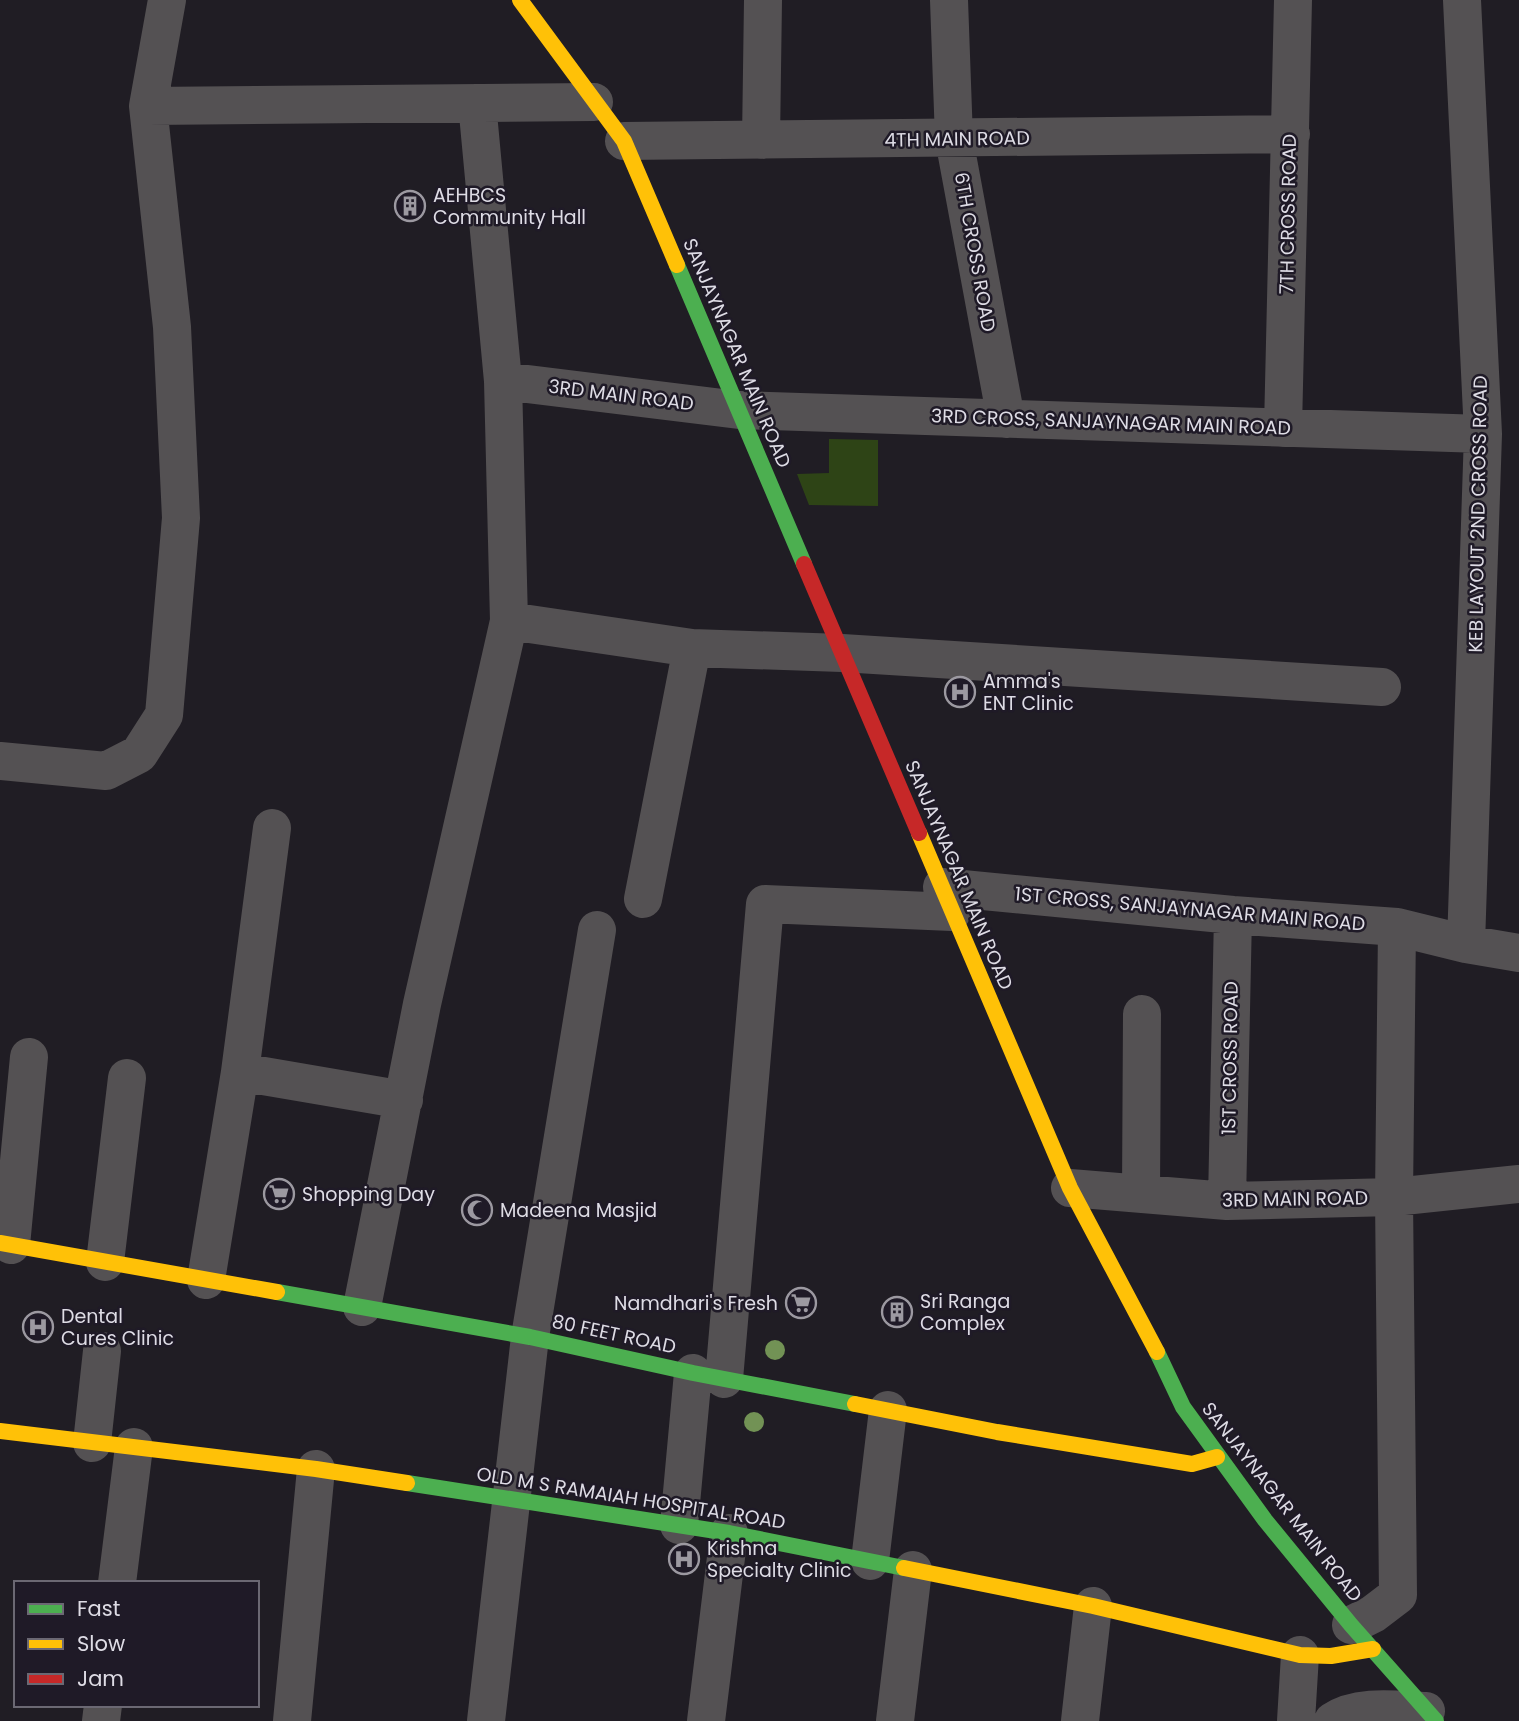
<svg xmlns="http://www.w3.org/2000/svg" width="1519" height="1721" font-family="Poppins,sans-serif">
<style>
.green{fill:#2e4416}
.lines{fill:none;stroke-linecap:round;stroke-linejoin:round}
.street{stroke:#545153;stroke-width:38}
.fast{stroke:#4caf50;stroke-width:16}
.slow{stroke:#ffc107;stroke-width:16}
.jam{stroke:#c62828;stroke-width:16}
.tree{fill:#729255}
.labels{text-anchor:middle;dominant-baseline:central;stroke-width:5;stroke-linejoin:round;paint-order:stroke}
.street-label{font-size:19px;fill:#dedce5;stroke:#1f1a27}
.poi-label{font-size:19px;fill:#dedce5;stroke:#1f1a27;text-anchor:start}
</style>
<rect width="100%" height="100%" fill="#201d24"/>
<!-- green -->
<path class="green" d="M 829,439 L 878,440 L 878,506 L 809,505 L 797,474 L 829,473 Z"/>
<g class="lines">
<!-- street -->
<path class="street" d="M 949,0 L 954,139 L 1006,419
M 1462,0 L 1483,434 L 1466,944
M 148,106 L 594,102
M 761,140 L 763,0
M 624,141 L 1291,134
M 503,381 L 739,410 L 1483,434
M 1283,428 L 1293,0
M 509,621 L 692,648 L 842,653 L 1382,687
M 0,761 L 106,771 L 139,754 L 164,715 L 181,518 L 172,327 L 148,106 L 167,0
M 942,887 L 1233,915 L 1397,927 L 1466,944 L 1519,953
M 643,899 L 692,648
M 240,1072 L 272,828
M 1070,1188 L 1227,1201 L 1394,1197 L 1519,1184
M 1141,1194 L 1142,1014
M 1227,1201 L 1233,915
M 11,1245 L 29,1057
M 105,1262 L 127,1078
M 206,1280 L 240,1072 L 404,1100
M 362,1307 L 422,1004 L 509,621 L 503,381 L 477,103
M 724,1379 L 765,904 L 952,912
M 92,1443 L 102,1351
M 679,1525 L 693,1373
M 870,1561 L 888,1410
M 117,1583 L 134,1447
M 1351,1625 L 1373,1614 L 1398,1595 L 1394,1197 L 1397,927
M 101,1721 L 103,1705
M 292,1721 L 316,1469
M 486,1721 L 530,1337 L 597,930
M 706,1721 L 729,1533
M 895,1721 L 913,1570
M 1080,1721 L 1093,1606
M 1296,1721 L 1300,1655
M 1333,1721 C 1358,1704 1398,1710 1426,1711"/>
<!-- fast -->
<path class="fast" d="M 677,265 L 804,564
M 277,1292 L 530,1337 L 693,1373 L 855,1404
M 1157,1352 L 1183,1407 L 1265,1520 L 1351,1625 L 1436,1721
M 407,1483 L 729,1533 L 904,1568"/>
<!-- slow -->
<path class="slow" d="M 520,0 L 624,141 L 677,265
M 919,833 L 1070,1188 L 1157,1352
M 0,1243 L 277,1292
M 855,1404 L 997,1432 L 1192,1464 L 1217,1457
M 0,1431 L 316,1469 L 407,1483
M 904,1568 L 1093,1606 L 1300,1655 L 1331,1656 L 1373,1649"/>
<!-- jam -->
<path class="jam" d="M 804,564 L 919,833"/>
</g>
<!-- trees -->
<g class="tree">
<circle cx="775" cy="1350" r="10"/>
<circle cx="754" cy="1422" r="10"/>
</g>
<!-- icons -->
<defs>
<g id="building-ring" transform="scale(1.575)"><circle r="9.5" fill="#1f1a27" stroke="#9c99a1" stroke-width="1.5"/><path d="M-4-6H4V6H1V3H-1V6H-4ZM-2.5-4.3h1.7v1.8h-1.7ZM.8-4.3h1.7v1.8H.8ZM-2.5-1h1.7V.8h-1.7ZM.8-1h1.7V.8H.8Z" fill="#9c99a1"/></g>
<g id="hospital-ring" transform="scale(1.575)"><circle r="9.5" fill="#1f1a27" stroke="#9c99a1" stroke-width="1.5"/><path d="M-5-5h3v3.5h4V-5h3V5h-3V1.5h-4V5h-3Z" fill="#9c99a1"/></g>
<g id="supermarket-ring" transform="scale(1.575)"><circle r="9.5" fill="#1f1a27" stroke="#9c99a1" stroke-width="1.5"/><path d="M-6-5.5h2.5l.6 2H6L4.5 2H-2.5L-4.4-4H-6ZM-1.5 3.2a1.3 1.3 0 1 0 .1 0ZM3 3.2a1.3 1.3 0 1 0 .1 0Z" fill="#9c99a1"/></g>
<g id="mosque-ring" transform="scale(1.575)"><circle r="9.5" fill="#1f1a27" stroke="#9c99a1" stroke-width="1.5"/><path d="M3.5-4.9A6 6 0 1 0 3.5 4.9A5 5 0 1 1 3.5-4.9Z" fill="#9c99a1"/></g>
</defs>
<g fill-rule="evenodd">
<use href="#building-ring" x="410" y="206"/>
<use href="#hospital-ring" x="960" y="692"/>
<use href="#supermarket-ring" x="279" y="1194"/>
<use href="#mosque-ring" x="477" y="1210"/>
<use href="#supermarket-ring" x="801" y="1303"/>
<use href="#building-ring" x="897" y="1312"/>
<use href="#hospital-ring" x="38" y="1327"/>
<use href="#hospital-ring" x="684" y="1559"/>
</g>
<g class="labels">
<!-- street labels -->
<g class="street-label">
<text transform="translate(957 139) rotate(-1)">4TH MAIN ROAD</text>
<text transform="translate(1288 214) rotate(-89)">7TH CROSS ROAD</text>
<text transform="translate(975 252) rotate(80)">6TH CROSS ROAD</text>
<text transform="translate(737 353) rotate(67)">SANJAYNAGAR MAIN ROAD</text>
<text transform="translate(621 395) rotate(7)">3RD MAIN ROAD</text>
<text transform="translate(1111 422) rotate(2)">3RD CROSS, SANJAYNAGAR MAIN ROAD</text>
<text transform="translate(1478 514) rotate(-89)">KEB LAYOUT 2ND CROSS ROAD</text>
<text transform="translate(959 875) rotate(67)">SANJAYNAGAR MAIN ROAD</text>
<text transform="translate(1190 909) rotate(5)">1ST CROSS, SANJAYNAGAR MAIN ROAD</text>
<text transform="translate(1230 1058) rotate(-89)">1ST CROSS ROAD</text>
<text transform="translate(1295 1199) rotate(-1)">3RD MAIN ROAD</text>
<text transform="translate(614 1334) rotate(12)">80 FEET ROAD</text>
<text transform="translate(631 1498) rotate(9)">OLD M S RAMAIAH HOSPITAL ROAD</text>
<text transform="translate(1282 1502) rotate(52)">SANJAYNAGAR MAIN ROAD</text>
</g>
<!-- poi labels -->
<g class="poi-label">
<text x="433" y="195">AEHBCS<tspan x="433" dy="22">Community Hall</tspan></text>
<text x="983" y="681">Amma's<tspan x="983" dy="22">ENT Clinic</tspan></text>
<text x="302" y="1194">Shopping Day</text>
<text x="500" y="1210">Madeena Masjid</text>
<text x="920" y="1301">Sri Ranga<tspan x="920" dy="22">Complex</tspan></text>
<text x="778" y="1303" text-anchor="end">Namdhari's Fresh</text>
<text x="61" y="1316">Dental<tspan x="61" dy="22">Cures Clinic</tspan></text>
<text x="707" y="1548">Krishna<tspan x="707" dy="22">Specialty Clinic</tspan></text>
</g>
</g>
<!-- legend -->
<rect x="14" y="1581" width="245" height="126" fill="#1f1a27" stroke="#6b6873" stroke-width="2"/>
<rect x="28" y="1604" width="35" height="10" fill="#4caf50" stroke="#6b6873" stroke-width="2"/>
<text x="77" y="1616" font-size="21" fill="#dedce5">Fast</text>
<rect x="28" y="1639" width="35" height="10" fill="#ffc107" stroke="#6b6873" stroke-width="2"/>
<text x="77" y="1651" font-size="21" fill="#dedce5">Slow</text>
<rect x="28" y="1674" width="35" height="10" fill="#c62828" stroke="#6b6873" stroke-width="2"/>
<text x="77" y="1686" font-size="21" fill="#dedce5">Jam</text>
</svg>
